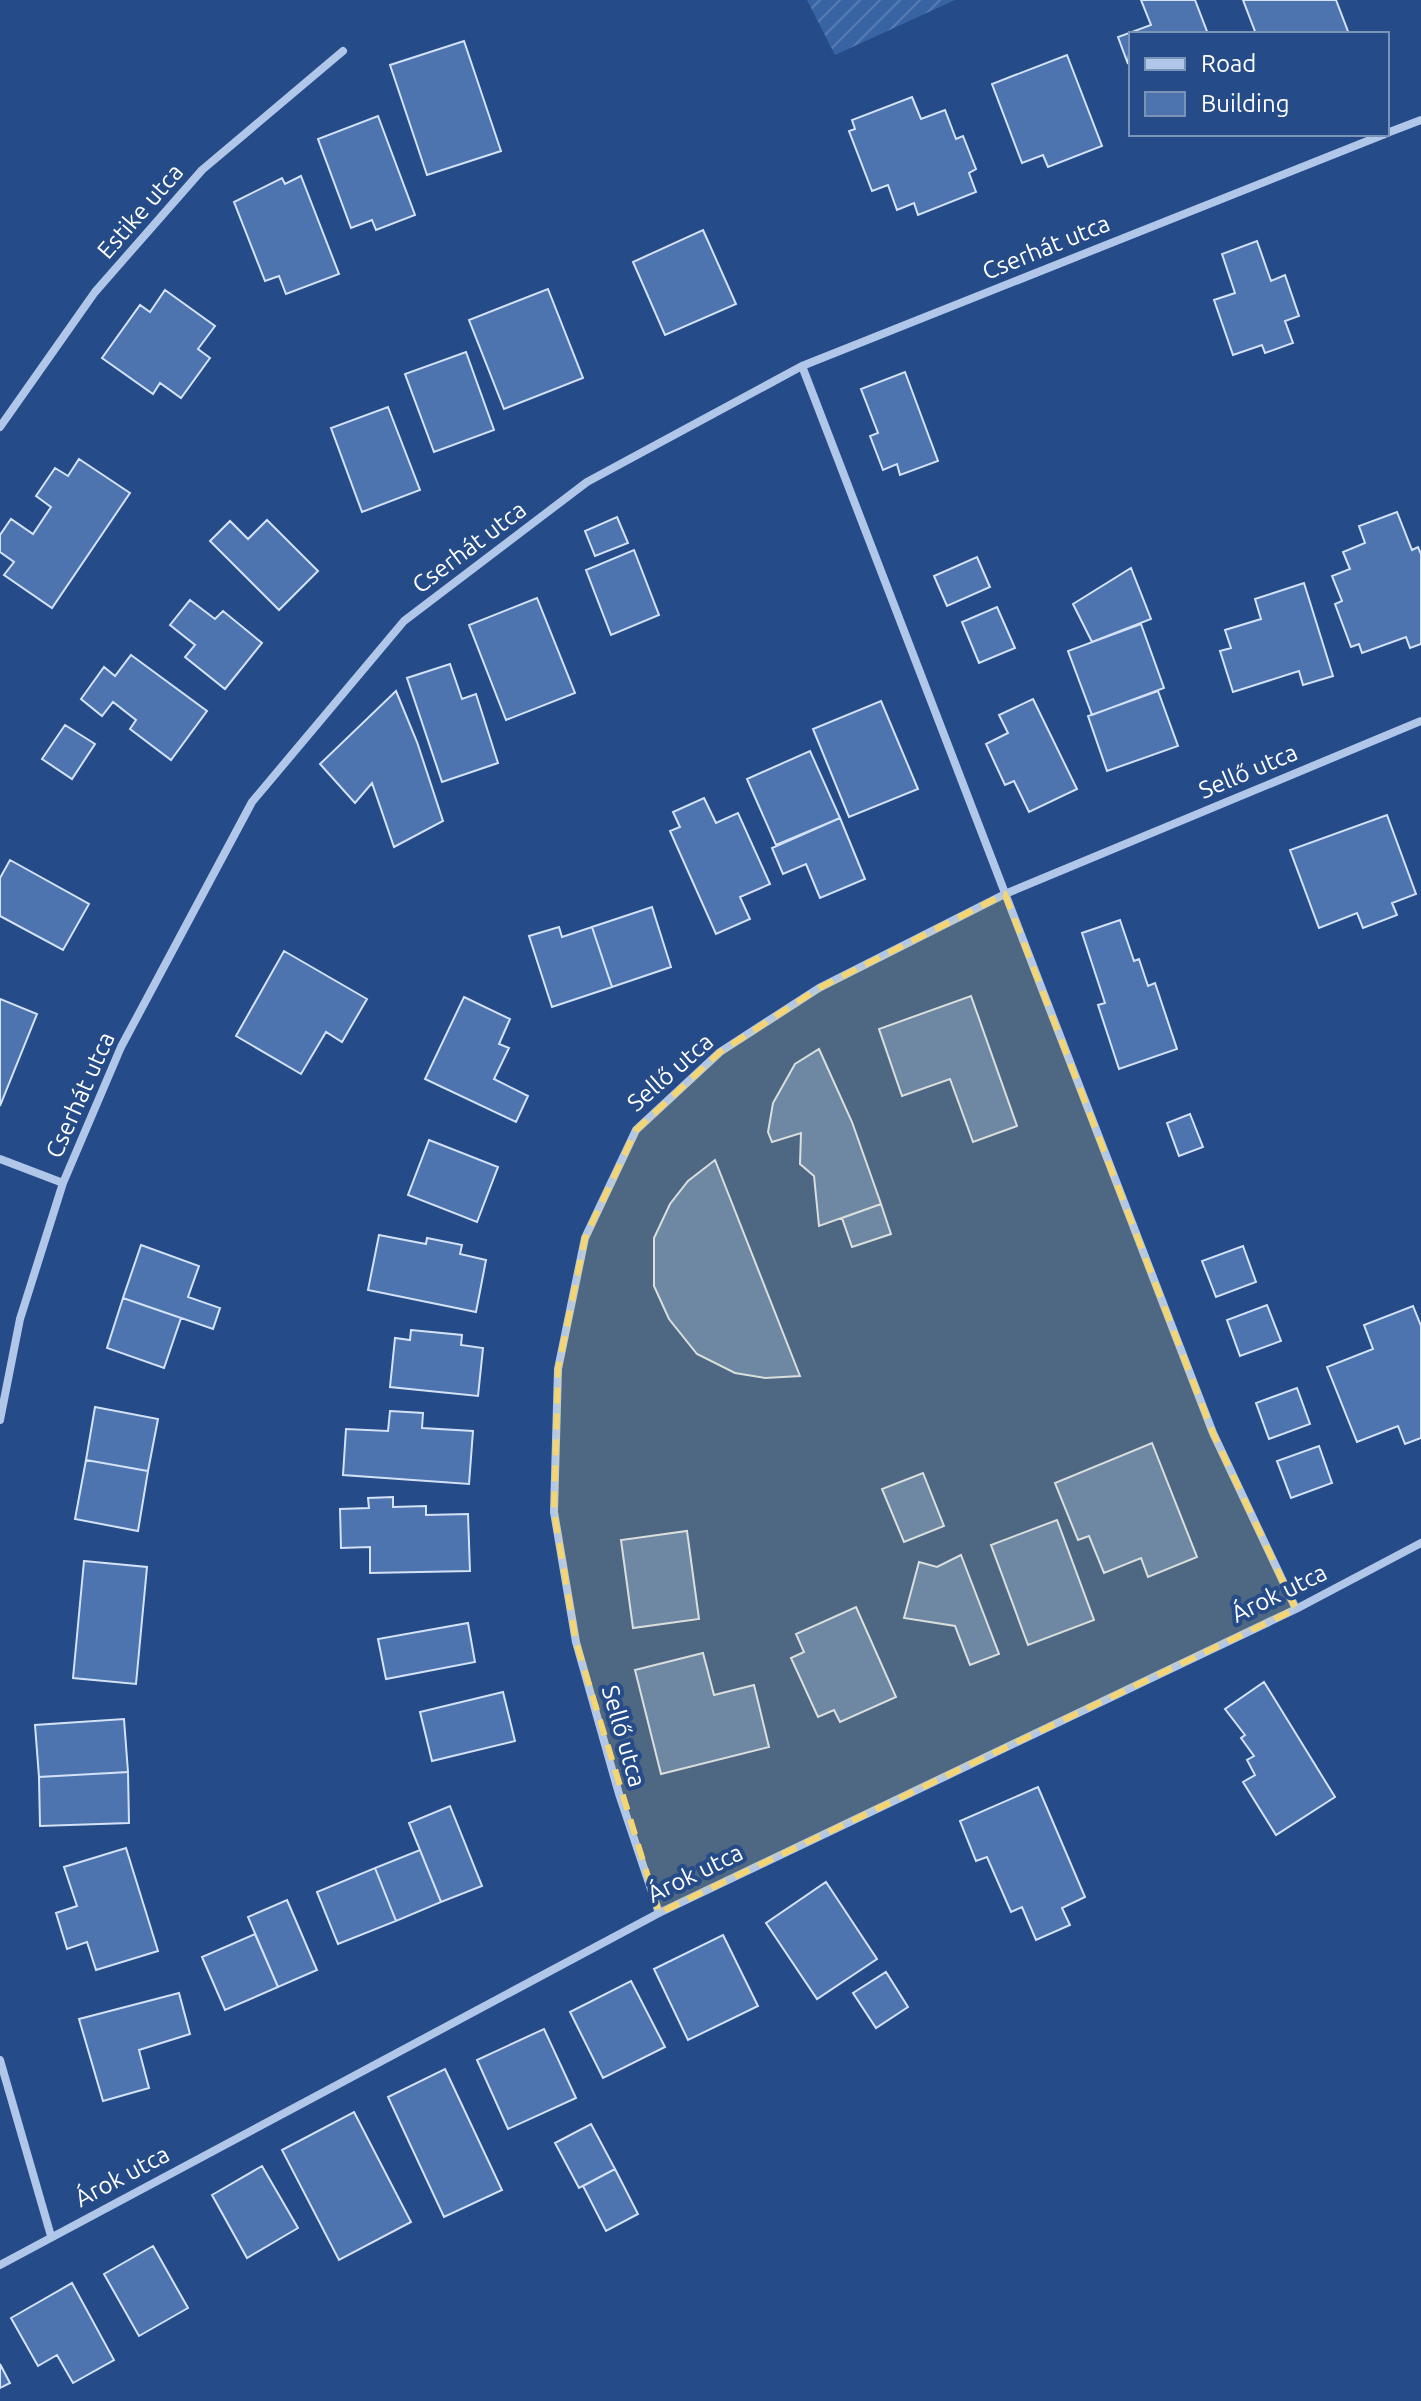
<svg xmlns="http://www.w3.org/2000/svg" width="1421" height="2401" font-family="Ubuntu,sans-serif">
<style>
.garden{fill:url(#garden-furrows)}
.building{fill:#4d74af;stroke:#d4e2f7;stroke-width:2}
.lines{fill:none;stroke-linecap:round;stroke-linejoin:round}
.minor{stroke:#b0c7e9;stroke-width:8}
.marked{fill:#f3d574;fill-opacity:0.2;stroke:#f3d574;stroke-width:6;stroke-dasharray:16 10;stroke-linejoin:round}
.labels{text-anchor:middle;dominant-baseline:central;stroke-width:8;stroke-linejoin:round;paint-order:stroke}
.street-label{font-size:24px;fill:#fff;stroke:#254b88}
</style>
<defs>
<pattern id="garden-furrows" width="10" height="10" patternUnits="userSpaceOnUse" patternTransform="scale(2)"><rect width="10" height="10" fill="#3964a4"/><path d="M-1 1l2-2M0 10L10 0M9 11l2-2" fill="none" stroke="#577bb2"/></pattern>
</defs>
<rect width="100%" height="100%" fill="#254b88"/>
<!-- garden -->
<path class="garden" d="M 807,0 L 955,0 L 835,55 Z"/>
<!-- building -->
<path class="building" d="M 1141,0 L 1195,0 L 1208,34 L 1131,34 L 1128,64 L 1118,37 L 1151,25 Z
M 1243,0 L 1336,0 L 1349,34 L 1256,34 Z
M 464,41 L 501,151 L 427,175 L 390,65 Z
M 1067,55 L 1102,146 L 1048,167 L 1043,155 L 1022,163 L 992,84 Z
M 912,97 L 921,119 L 945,110 L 956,139 L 963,136 L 976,169 L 969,173 L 976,192 L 918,215 L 914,203 L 897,210 L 888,185 L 872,191 L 849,131 L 855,129 L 852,120 Z
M 378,116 L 415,215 L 376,230 L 372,220 L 351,228 L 318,139 Z
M 301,176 L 339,274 L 286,294 L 279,276 L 265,281 L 234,202 L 282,178 L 285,184 Z
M 703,230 L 736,304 L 665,335 L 633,262 Z
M 1257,241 L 1271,281 L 1285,275 L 1299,316 L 1285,321 L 1293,343 L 1265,353 L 1262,345 L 1233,355 L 1214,300 L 1235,293 L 1222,254 Z
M 548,289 L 583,378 L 504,409 L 469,320 Z
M 165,290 L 215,326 L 198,349 L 210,358 L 181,398 L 160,383 L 153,394 L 102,358 L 140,305 L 150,312 Z
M 466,352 L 494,430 L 434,452 L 405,374 Z
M 905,372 L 938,461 L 900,475 L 897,464 L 883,470 L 870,436 L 878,433 L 861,389 Z
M 388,407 L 420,490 L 362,512 L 331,428 Z
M 79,459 L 130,493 L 52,608 L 4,575 L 14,562 L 0,552 L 0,535 L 11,519 L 33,534 L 51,507 L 36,496 L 55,468 L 68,476 Z
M 1397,512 L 1412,550 L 1418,547 L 1421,554 L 1421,644 L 1410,648 L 1406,637 L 1362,653 L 1359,644 L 1351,647 L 1335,604 L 1342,601 L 1332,576 L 1350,569 L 1343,552 L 1365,543 L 1359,526 Z
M 617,517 L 628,543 L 595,556 L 585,531 Z
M 267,520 L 318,571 L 279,610 L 210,541 L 230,521 L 248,539 Z
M 634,550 L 659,615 L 611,635 L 586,570 Z
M 977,557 L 990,587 L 947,606 L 934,576 Z
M 1131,568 L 1151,619 L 1092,642 L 1073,604 Z
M 1304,583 L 1333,676 L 1303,685 L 1299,671 L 1233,692 L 1220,651 L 1231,648 L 1225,630 L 1261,619 L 1255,599 Z
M 537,598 L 575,693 L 506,720 L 469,625 Z
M 190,600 L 215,619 L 223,611 L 262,643 L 225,689 L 185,657 L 195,645 L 170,625 Z
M 997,607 L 1015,648 L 979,663 L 962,622 Z
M 1141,624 L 1164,688 L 1092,715 L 1068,651 Z
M 131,655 L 207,711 L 171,760 L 130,729 L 136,720 L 113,702 L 102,716 L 81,699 L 104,667 L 115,676 Z
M 450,664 L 462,699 L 476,694 L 498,763 L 442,782 L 407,678 Z
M 396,691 L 417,742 L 443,821 L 394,847 L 372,783 L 355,803 L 320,764 Z
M 1158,691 L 1178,746 L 1107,771 L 1088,716 Z
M 1033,699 L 1077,789 L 1029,812 L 1014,781 L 1005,785 L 986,744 L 1008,733 L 999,715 Z
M 881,701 L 918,789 L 849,817 L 813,729 Z
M 65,725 L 95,744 L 72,779 L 42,759 Z
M 810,751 L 840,818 L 776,845 L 747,779 Z
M 704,798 L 716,823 L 738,813 L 770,884 L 740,897 L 750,919 L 716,934 L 670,831 L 680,827 L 673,812 Z
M 1387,815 L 1416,894 L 1392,903 L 1397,915 L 1363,928 L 1357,913 L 1319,928 L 1290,850 Z
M 840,818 L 865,879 L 820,898 L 806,864 L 783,874 L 772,848 Z
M 10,860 L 89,904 L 63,950 L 0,916 L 0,878 Z
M 652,907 L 671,967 L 612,987 L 592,927 Z
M 1120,920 L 1134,961 L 1139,959 L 1148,986 L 1155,983 L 1177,1049 L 1119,1069 L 1098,1005 L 1105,1003 L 1082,933 Z
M 559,927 L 562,937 L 592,927 L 612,987 L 552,1007 L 529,936 Z
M 284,951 L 367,999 L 342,1042 L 326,1032 L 301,1074 L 236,1036 Z
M 971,996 L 1017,1126 L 973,1142 L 950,1079 L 902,1096 L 879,1029 Z
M 464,997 L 510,1019 L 499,1044 L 509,1048 L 494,1079 L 528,1096 L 516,1122 L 425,1079 Z
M 0,999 L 37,1014 L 0,1106 Z
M 819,1049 L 852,1122 L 881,1204 L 819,1226 L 814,1176 L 800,1164 L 801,1133 L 772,1142 L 768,1132 L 773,1103 L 795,1064 Z
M 1190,1114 L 1203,1147 L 1179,1156 L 1167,1123 Z
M 429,1140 L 498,1167 L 477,1222 L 408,1195 Z
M 715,1160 L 800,1376 L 765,1378 L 735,1373 L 697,1354 L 669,1319 L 654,1286 L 654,1238 L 670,1204 L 688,1181 Z
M 881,1204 L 891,1234 L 852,1247 L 842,1218 Z
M 379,1235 L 426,1244 L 427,1238 L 462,1245 L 460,1254 L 486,1260 L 476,1312 L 368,1290 Z
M 141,1245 L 199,1266 L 188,1297 L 220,1308 L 213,1329 L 123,1298 Z
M 1243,1246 L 1256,1282 L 1216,1297 L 1202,1261 Z
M 123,1298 L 181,1318 L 164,1368 L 107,1348 Z
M 1267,1305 L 1281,1341 L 1240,1356 L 1227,1320 Z
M 1413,1306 L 1421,1326 L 1421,1438 L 1405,1444 L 1398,1426 L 1357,1442 L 1327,1367 L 1373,1349 L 1364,1325 Z
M 411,1330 L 462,1335 L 461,1345 L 483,1348 L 478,1396 L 390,1387 L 395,1338 L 410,1340 Z
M 1297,1388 L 1310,1424 L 1269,1439 L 1256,1403 Z
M 95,1407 L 158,1419 L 148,1471 L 86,1460 Z
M 390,1411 L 423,1413 L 422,1428 L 473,1431 L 469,1484 L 343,1475 L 346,1429 L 388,1431 Z
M 1152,1443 L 1197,1557 L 1148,1577 L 1141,1558 L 1104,1573 L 1089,1536 L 1078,1540 L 1055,1483 Z
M 1319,1446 L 1332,1483 L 1291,1498 L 1277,1461 Z
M 86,1460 L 148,1471 L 138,1531 L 75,1519 Z
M 923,1473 L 944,1526 L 904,1542 L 882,1489 Z
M 393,1497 L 393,1507 L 426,1506 L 426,1515 L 468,1514 L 470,1571 L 370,1573 L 370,1547 L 341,1548 L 340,1509 L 369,1508 L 368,1498 Z
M 1057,1520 L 1094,1620 L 1028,1645 L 991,1545 Z
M 687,1531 L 699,1619 L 633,1628 L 621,1540 Z
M 961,1555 L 999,1654 L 970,1665 L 955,1626 L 904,1618 L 919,1562 L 937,1567 Z
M 84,1561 L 147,1567 L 136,1684 L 73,1678 Z
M 856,1607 L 896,1697 L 840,1722 L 834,1710 L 818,1717 L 791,1658 L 804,1652 L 796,1634 Z
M 468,1623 L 475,1662 L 386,1679 L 378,1639 Z
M 703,1653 L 714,1695 L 754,1685 L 769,1747 L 661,1774 L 635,1670 Z
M 1264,1682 L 1335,1797 L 1276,1835 L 1243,1782 L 1255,1775 L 1247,1760 L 1254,1756 L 1241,1738 L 1245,1735 L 1225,1709 Z
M 503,1692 L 515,1741 L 432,1761 L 420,1712 Z
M 124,1719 L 128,1772 L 39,1777 L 35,1725 Z
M 128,1772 L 129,1823 L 40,1826 L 39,1777 Z
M 1038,1787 L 1085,1897 L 1062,1908 L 1070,1925 L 1036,1940 L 1022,1907 L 1011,1912 L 987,1857 L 976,1861 L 960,1821 Z
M 450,1806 L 482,1886 L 441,1902 L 409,1823 Z
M 126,1848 L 158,1951 L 96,1970 L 87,1942 L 67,1949 L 56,1913 L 77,1906 L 64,1867 Z
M 420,1850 L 441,1902 L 396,1921 L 375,1868 Z
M 375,1868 L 396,1921 L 338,1944 L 317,1892 Z
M 826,1882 L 877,1959 L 817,1999 L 766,1923 Z
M 287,1900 L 317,1970 L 278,1987 L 248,1917 Z
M 255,1934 L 278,1987 L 225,2010 L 202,1957 Z
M 723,1935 L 758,2006 L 688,2040 L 654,1969 Z
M 886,1972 L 908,2007 L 876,2028 L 853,1993 Z
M 631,1981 L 665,2047 L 603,2078 L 570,2012 Z
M 179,1993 L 190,2034 L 139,2050 L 149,2088 L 103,2101 L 79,2019 Z
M 544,2029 L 576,2098 L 508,2129 L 477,2060 Z
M 445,2069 L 502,2190 L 444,2217 L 388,2097 Z
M 354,2112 L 411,2222 L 339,2260 L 282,2150 Z
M 591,2124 L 615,2169 L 579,2188 L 555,2143 Z
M 262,2166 L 298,2228 L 247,2258 L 212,2195 Z
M 615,2169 L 638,2214 L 606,2231 L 583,2186 Z
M 153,2246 L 188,2308 L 139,2336 L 104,2274 Z
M 72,2283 L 114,2360 L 73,2383 L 57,2355 L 38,2366 L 11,2318 Z
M 0,2364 L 10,2383 L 0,2388 Z"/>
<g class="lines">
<!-- minor -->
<path class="minor" d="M 1387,133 L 1421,120
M 802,366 L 1213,1433 L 1296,1609
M 0,427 L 95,292 L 202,170 L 343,51
M 0,1159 L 63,1183
M 0,1420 L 20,1319 L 63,1183 L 121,1047 L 252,802 L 404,621 L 587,482 L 802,366 L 1385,134
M 659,1913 L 619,1794 L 576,1642 L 554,1512 L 558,1369 L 585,1238 L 636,1130 L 720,1052 L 819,988 L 1005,894 L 1421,721
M 0,2060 L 51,2236
M 0,2265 L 659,1913 L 1296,1609 L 1421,1543"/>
</g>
<!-- marked area -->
<path class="marked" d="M 1005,894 L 1213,1433 L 1296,1609 L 659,1913 L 576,1642 L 554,1512 L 558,1369 L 585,1238 L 636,1130 L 720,1052 L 819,988 Z"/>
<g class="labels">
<!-- street labels -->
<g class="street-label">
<text transform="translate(140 211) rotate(-49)">Estike utca</text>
<text transform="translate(1046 247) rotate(-22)">Cserhát utca</text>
<text transform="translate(469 547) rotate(-37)">Cserhát utca</text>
<text transform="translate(1248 771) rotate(-23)">Sellő utca</text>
<text transform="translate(670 1072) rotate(-41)">Sellő utca</text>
<text transform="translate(80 1095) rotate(-66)">Cserhát utca</text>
<text transform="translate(1279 1593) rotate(-26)">Árok utca</text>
<text transform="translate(624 1736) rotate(74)">Sellő utca</text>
<text transform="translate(695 1873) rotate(-26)">Árok utca</text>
<text transform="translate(122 2176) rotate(-28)">Árok utca</text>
</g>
</g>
<!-- legend -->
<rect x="1129" y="32" width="260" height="104" fill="#254b88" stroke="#7c93b8" stroke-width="2"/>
<rect x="1145" y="58" width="40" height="12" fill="#b0c7e9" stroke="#7c93b8" stroke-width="2"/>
<text x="1201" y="72" font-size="24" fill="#ffffff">Road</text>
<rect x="1145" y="92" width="40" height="24" fill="#4d74af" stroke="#7c93b8" stroke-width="2"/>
<text x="1201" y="112" font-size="24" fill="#ffffff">Building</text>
</svg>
